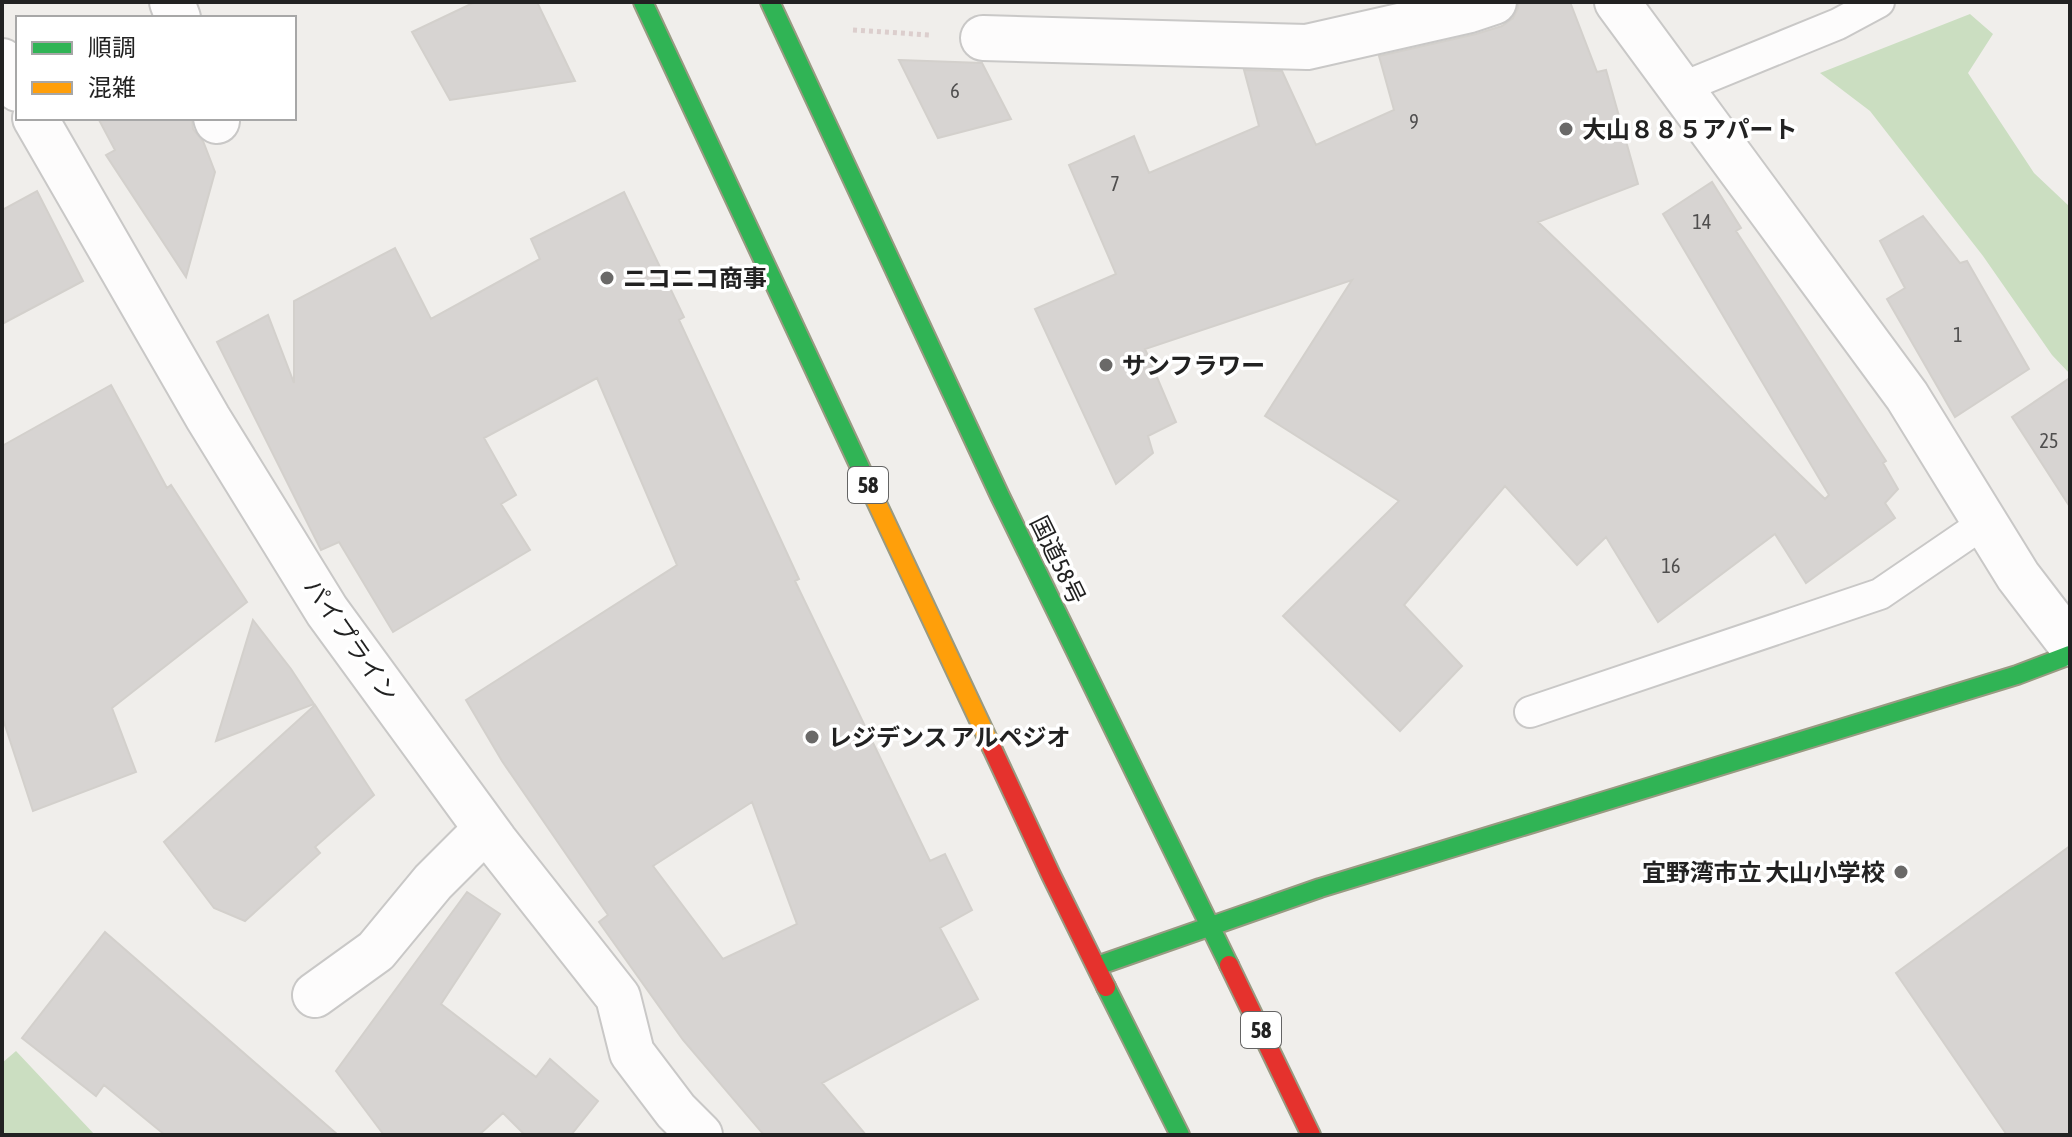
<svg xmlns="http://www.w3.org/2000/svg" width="2072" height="1137" font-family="'Asap Condensed','Noto Sans JP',sans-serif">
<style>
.forest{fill:#cbdec1}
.building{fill:#d7d4d2;stroke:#d3d0cc;stroke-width:2;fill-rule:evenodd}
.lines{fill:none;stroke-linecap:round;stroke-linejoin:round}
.lane-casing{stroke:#c9c8c7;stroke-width:34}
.street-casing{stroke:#c9c8c7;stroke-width:48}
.fast-casing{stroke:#999a82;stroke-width:22}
.slow-casing{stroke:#999a82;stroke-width:22}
.jam-casing{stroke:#999a82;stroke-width:22}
.path{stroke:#dccecd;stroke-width:5;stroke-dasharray:4 4;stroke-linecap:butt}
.lane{stroke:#fdfcfc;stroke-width:30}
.street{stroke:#fdfcfc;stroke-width:44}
.fast{stroke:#30b455;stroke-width:18}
.slow{stroke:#ff9f0a;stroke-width:18}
.jam{stroke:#e5322d;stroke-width:18}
.poi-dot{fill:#6a6968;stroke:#fff;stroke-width:3}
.labels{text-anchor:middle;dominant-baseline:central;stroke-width:7;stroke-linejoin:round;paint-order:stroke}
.number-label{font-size:20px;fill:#4f4e4e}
.shield{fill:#fff;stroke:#646464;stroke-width:2}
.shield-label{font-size:22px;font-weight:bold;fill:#222}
.poi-label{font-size:24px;font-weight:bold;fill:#222;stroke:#fff;text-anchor:start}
.street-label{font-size:24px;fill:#222;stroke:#fff}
</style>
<rect width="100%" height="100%" fill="#f0eeeb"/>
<!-- forest -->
<path class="forest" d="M 1970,14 L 1993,34 L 1968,73 L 2034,173 L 2070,207 L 2070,374 L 2052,355 L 1983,256 L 1870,111 L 1820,73 Z
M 16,1051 L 95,1135 L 2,1135 L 2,1063 Z"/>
<!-- building -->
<path class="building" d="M 475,2 L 537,2 L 575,81 L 450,100 L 412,32 Z
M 1518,2 L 1570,2 L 1597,72 L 1606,70 L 1638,184 L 1538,222 L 1825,499 L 1829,495 L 1663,214 L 1712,182 L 1741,228 L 1736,231 L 1886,461 L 1883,463 L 1898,489 L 1885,503 L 1895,518 L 1806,583 L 1775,534 L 1658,622 L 1606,537 L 1577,565 L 1505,486 L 1404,605 L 1462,666 L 1400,731 L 1283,616 L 1399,501 L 1265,416 L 1352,280 L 1145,349 L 1176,422 L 1148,436 L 1153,453 L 1116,484 L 1035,309 L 1116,274 L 1069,165 L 1134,136 L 1149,173 L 1259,126 L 1244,70 L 1282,71 L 1316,145 L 1394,110 L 1379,56 L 1476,34 L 1502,26 L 1513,18 L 1518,8 Z
M 899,60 L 982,63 L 1011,119 L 938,138 Z
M 98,118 L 192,118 L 193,129 L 203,141 L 215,172 L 186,277 L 106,155 L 115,150 Z
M 37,191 L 83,281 L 2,324 L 2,210 Z
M 624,192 L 684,317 L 679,320 L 799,579 L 795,581 L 930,861 L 945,854 L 972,910 L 940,928 L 978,999 L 822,1083 L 866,1135 L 764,1135 L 683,1040 L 599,922 L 608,915 L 502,761 L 466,700 L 677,565 L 597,378 L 484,438 L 516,495 L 501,504 L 530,550 L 393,632 L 339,542 L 321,550 L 217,342 L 268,315 L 294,383 L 294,301 L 395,248 L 431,319 L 540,259 L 531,239 ZM 752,802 L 797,924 L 723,959 L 653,866 Z
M 1923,216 L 1960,263 L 1967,261 L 2029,369 L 1955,417 L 1887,299 L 1905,288 L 1880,241 Z
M 2070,378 L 2070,507 L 2012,417 Z
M 111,385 L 167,488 L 171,485 L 247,602 L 112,708 L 136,772 L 33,811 L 2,716 L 2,446 Z
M 253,620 L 291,669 L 314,704 L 216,741 Z
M 315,705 L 374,795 L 315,847 L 320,853 L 245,921 L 214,908 L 164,842 Z
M 2070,846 L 2070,1135 L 2007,1135 L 1896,973 Z
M 467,892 L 500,914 L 441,1004 L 536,1077 L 550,1059 L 598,1101 L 571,1135 L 525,1135 L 503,1113 L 479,1135 L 384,1135 L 336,1071 Z
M 105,932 L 338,1135 L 165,1135 L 104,1085 L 96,1096 L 22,1038 Z"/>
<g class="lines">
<!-- lane casing -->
<g class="lane-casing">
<path id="lane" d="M 1681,88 L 1838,24 L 1879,2
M 1530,712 L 1880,594 L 1984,523"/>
</g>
<!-- street casing -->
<g class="street-casing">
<path id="street" d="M 172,2 L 178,18
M 1617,2 L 1907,396 L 2018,576 L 2070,644
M 983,38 L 1307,47 L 1470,10 L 1494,2
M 2,61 L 18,89
M 35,118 L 208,418 L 327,611 L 495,841 L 618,997 L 632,1053 L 676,1111 L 700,1135
M 216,118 L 217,121
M 315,995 L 376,951 L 433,882 L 486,829"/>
</g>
<!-- fast casing -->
<g class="fast-casing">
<path id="fast" d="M 643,2 L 866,480
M 770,2 L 1000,496 L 1229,965
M 1097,966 L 1320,888 L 2017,675 L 2070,655
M 1106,987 L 1180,1135"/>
</g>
<!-- slow casing -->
<g class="slow-casing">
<path id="slow" d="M 866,480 L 992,748"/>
</g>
<!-- jam casing -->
<g class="jam-casing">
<path id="jam" d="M 992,748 L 1051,875 L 1106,987
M 1229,965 L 1311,1135"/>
</g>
<!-- path -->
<path class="path" d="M 853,30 L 930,35"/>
<!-- lane -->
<use href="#lane" class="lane"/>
<!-- street -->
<use href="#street" class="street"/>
<!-- fast -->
<use href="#fast" class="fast"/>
<!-- slow -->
<use href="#slow" class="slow"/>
<!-- jam -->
<use href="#jam" class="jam"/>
</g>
<!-- markers -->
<g class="poi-dot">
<circle cx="1566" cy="129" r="8"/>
<circle cx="607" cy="278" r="8"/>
<circle cx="1106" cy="365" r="8"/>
<circle cx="812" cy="737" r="8"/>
<circle cx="1901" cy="872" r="8"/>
</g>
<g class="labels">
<!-- number labels -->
<g class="number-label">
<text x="955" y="90">6</text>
<text x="1414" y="121">9</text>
<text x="1115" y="183">7</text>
<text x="1702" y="221">14</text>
<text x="1958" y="334">1</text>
<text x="2049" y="440">25</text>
<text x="1671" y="565">16</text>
</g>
<!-- shield labels -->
<g class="shield">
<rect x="848" y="467" width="40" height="36" rx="6"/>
<rect x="1241" y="1012" width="40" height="36" rx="6"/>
</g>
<g class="shield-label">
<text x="868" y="485">58</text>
<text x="1261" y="1030">58</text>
</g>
<!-- poi labels -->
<g class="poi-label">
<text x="1582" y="129">大山８８５アパート</text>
<text x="623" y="278">ニコニコ商事</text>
<text x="1122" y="365">サンフラワー</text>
<text x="828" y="737">レジデンス アルペジオ</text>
<text x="1885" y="872" text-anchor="end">宜野湾市立 大山小学校</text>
</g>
<!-- street labels -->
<g class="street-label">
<text transform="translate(1058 560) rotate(64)">国道58号</text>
<text transform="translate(351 640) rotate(55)">パイプライン</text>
</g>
</g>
<!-- border -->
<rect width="2072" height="1137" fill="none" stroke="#222222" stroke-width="8"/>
<!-- legend -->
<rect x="16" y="16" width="280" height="104" fill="#ffffff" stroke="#a7a7a7" stroke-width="2"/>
<rect x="32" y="42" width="40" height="12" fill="#30b455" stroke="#a7a7a7" stroke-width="2"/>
<text x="88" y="56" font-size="24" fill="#222222">順調</text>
<rect x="32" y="82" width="40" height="12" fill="#ff9f0a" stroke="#a7a7a7" stroke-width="2"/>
<text x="88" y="96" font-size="24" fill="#222222">混雑</text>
</svg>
